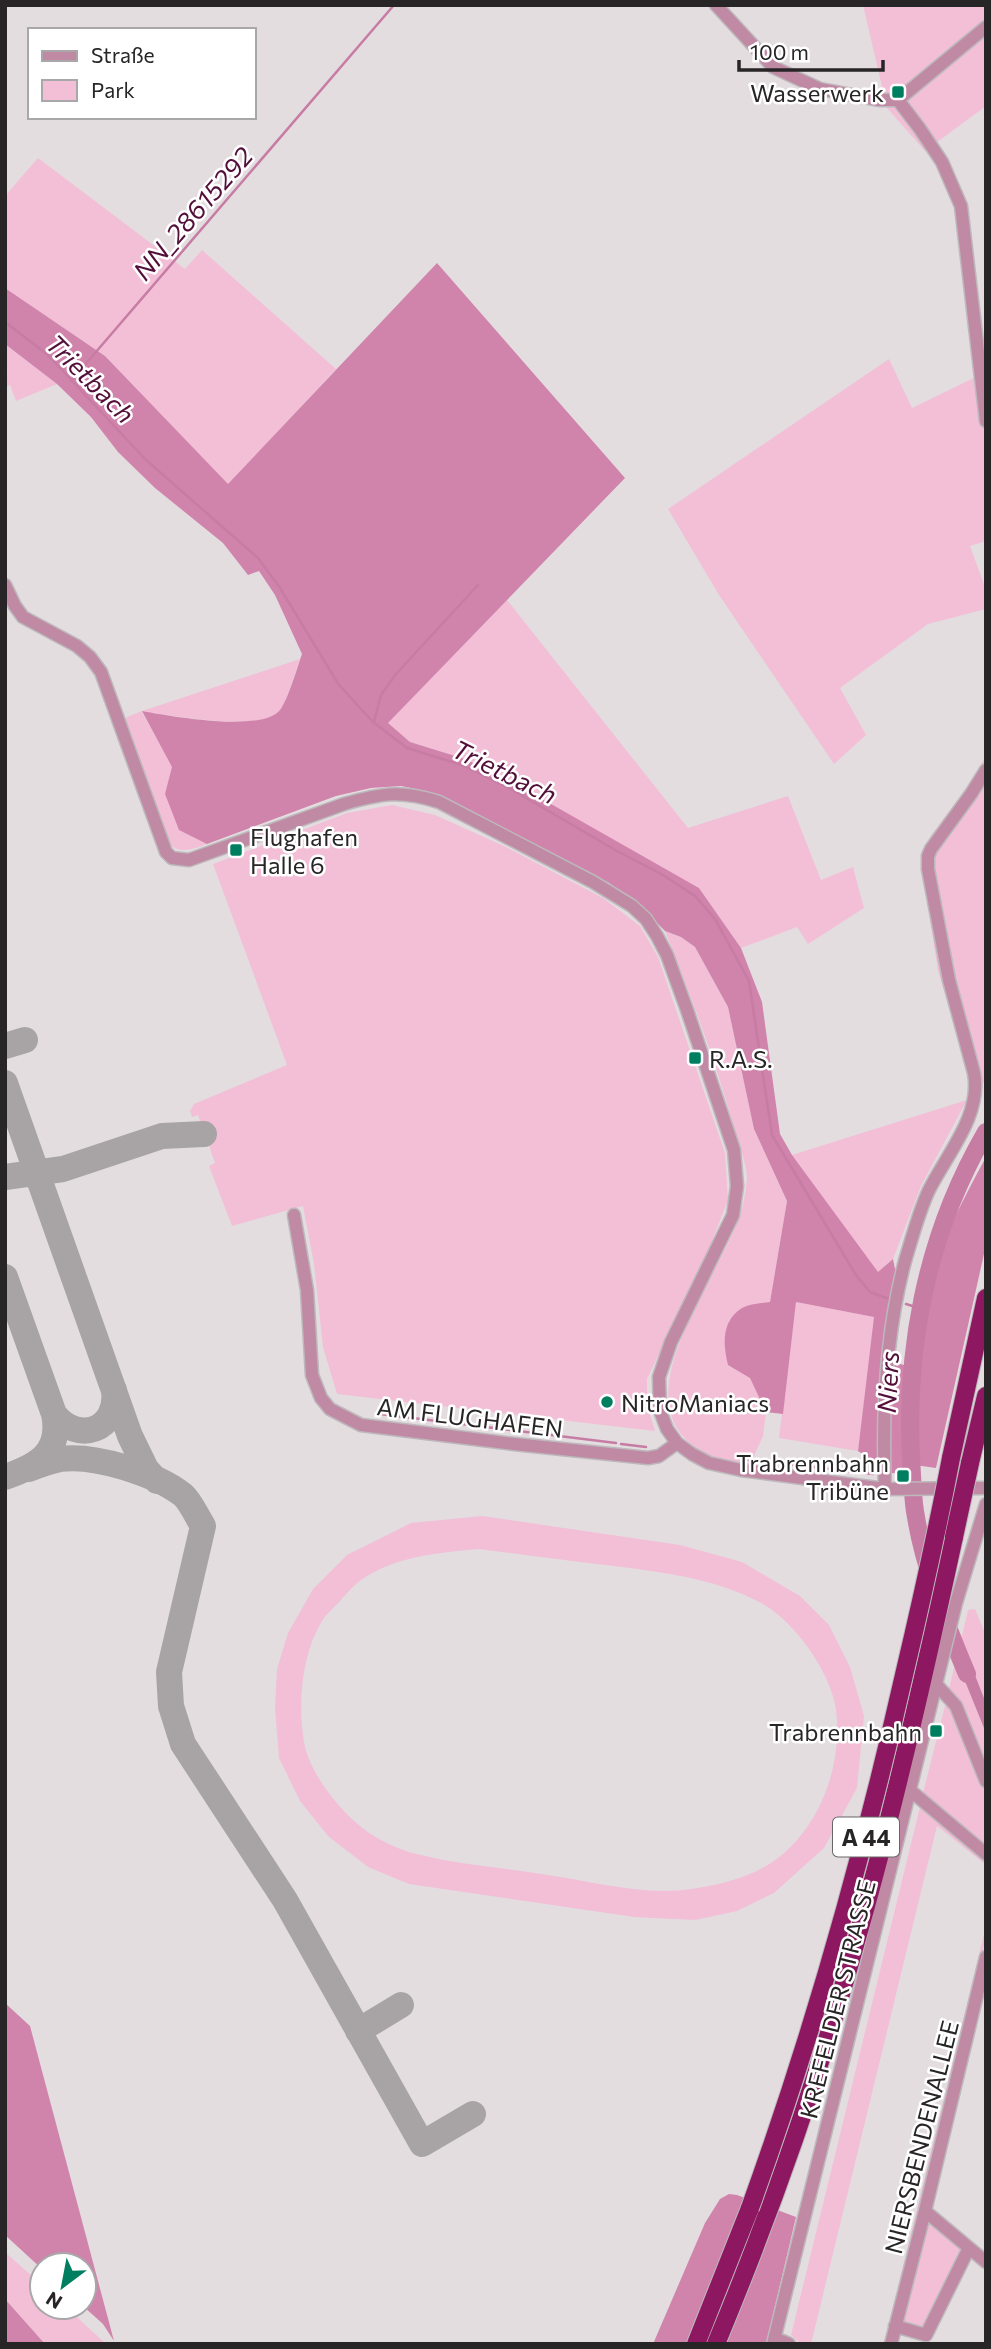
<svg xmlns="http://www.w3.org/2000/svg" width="991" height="2349" font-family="Commissioner,sans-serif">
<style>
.green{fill:#f2bfd7;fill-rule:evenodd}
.forest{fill:#d084ab}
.water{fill:#c77ca3}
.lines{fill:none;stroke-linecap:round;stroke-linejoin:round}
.stream{stroke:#c77ca3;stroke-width:2.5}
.river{stroke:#c77ca3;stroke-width:18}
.taxiway{stroke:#a8a4a6;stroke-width:26}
.minor-casing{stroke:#bdb8bb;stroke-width:15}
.highway-casing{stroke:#bdb8bb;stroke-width:20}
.minor{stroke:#c08aa5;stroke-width:12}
.highway{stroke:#8d1861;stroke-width:18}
.highway-bridge-casing{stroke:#bdb8bb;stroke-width:20;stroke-linecap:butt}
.highway-bridge{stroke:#8d1861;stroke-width:18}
.poi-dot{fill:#007f60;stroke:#fff;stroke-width:2.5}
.labels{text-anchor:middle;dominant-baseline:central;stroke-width:5;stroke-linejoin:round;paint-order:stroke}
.shield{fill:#fff;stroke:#686667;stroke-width:2}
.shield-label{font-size:23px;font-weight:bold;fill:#272526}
.poi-label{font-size:24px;fill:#272526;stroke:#fff;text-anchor:end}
.street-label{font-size:24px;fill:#272526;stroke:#fff}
.water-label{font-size:26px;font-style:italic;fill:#530f39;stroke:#fff}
</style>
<rect width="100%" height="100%" fill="#e3dde0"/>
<!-- green -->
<path class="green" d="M 863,5 L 986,5 L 986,106 L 925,151 L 887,108 Z
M 38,158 L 185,269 L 202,250 L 336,369 L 228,485 L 105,356 L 5,288 L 5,196 Z
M 5,344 L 57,384 L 16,401 L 10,385 L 5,387 C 10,375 5,357 5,344 Z
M 889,359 L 912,408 L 986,372 L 986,541 L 970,546 L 986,590 L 986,609 L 928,624 L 840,688 L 866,735 L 834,764 L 719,595 L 668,509 Z
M 507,600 L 688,828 L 788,796 L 821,880 L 853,867 L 864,908 L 808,944 L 797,927 L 741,948 L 699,888 L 465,759 L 410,742 L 387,723 Z
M 300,659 C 295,671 288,700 281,710 C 263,734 170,714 142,712 L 173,767 L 165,794 L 207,844 C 194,849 179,855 169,843 L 125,721 L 127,717 L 142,711 Z
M 986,755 L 986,1080 L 967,1100 L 921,1186 L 893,1259 L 878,1273 L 792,1155 L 967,1100 L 971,1080 L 938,971 L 921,862 L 930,837 L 975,777 Z
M 392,805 L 435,815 L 504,846 L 603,898 L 640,926 L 658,957 L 725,1153 L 728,1200 L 707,1254 L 647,1379 L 647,1405 L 655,1431 L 337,1394 L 323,1347 L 314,1264 L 303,1206 L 232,1226 L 209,1166 L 215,1163 L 198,1115 L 192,1117 L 190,1111 L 194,1104 L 287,1065 L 213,864 L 347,813 Z
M 665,931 L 681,937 L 695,947 L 728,1007 L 754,1129 L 787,1201 L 770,1302 L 742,1308 L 729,1320 L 728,1365 L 750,1377 L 766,1412 L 763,1436 L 754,1456 L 754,1467 C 744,1464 733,1463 723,1460 C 601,1421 718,1283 740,1215 C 744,1203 746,1190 747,1178 C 747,1164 739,1146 735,1132 C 717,1064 691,997 665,931 Z
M 796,1302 L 875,1317 L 858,1451 L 779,1438 Z
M 482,1516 L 680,1545 L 742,1562 L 800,1596 L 829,1625 L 850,1667 L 864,1716 L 857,1788 L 824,1848 L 774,1893 L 737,1911 L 695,1920 L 634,1917 L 409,1884 L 368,1867 L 328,1836 L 300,1801 L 279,1758 L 275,1708 L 277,1669 L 288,1633 L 313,1589 L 347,1555 L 411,1523 ZM 478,1549 C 521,1554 564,1560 606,1565 C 659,1572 712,1577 759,1602 C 793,1619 831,1672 836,1710 C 843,1763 821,1825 778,1858 C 753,1877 722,1884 691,1889 C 645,1896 594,1882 548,1875 C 506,1868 462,1865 421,1855 C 406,1852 387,1844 374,1836 C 346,1819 313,1779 305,1747 C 297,1708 301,1655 322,1621 C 327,1613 335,1607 341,1600 C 347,1593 354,1585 361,1580 C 396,1556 437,1553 478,1549 Z
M 975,1609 L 986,1635 L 986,1703 L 961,1640 L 968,1610 Z
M 956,1659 L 986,1733 L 986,1770 L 949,1689 Z
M 946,1702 L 959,1720 L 986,1789 L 986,1849 L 922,1797 Z
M 920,1807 L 924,1808 L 986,1859 L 986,1865 L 937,1826 L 811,2344 L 801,2344 L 791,2335 Z
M 986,1926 L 986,1937 L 887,2344 L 884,2344 Z
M 926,2223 L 935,2224 L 963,2250 L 924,2329 L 900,2323 Z
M 5,2252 L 42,2285 L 42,2307 L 66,2307 L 106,2344 L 45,2344 L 5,2299 Z"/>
<!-- forest -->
<path class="forest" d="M 437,263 L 625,478 L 388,723 L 410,742 L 465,759 L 514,783 L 699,888 L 741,948 L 762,1002 L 780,1134 L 792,1155 L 878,1272 L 893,1259 L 902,1304 L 894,1362 L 907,1366 L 910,1474 L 890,1473 L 858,1451 L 874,1317 L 796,1302 L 783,1414 L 766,1412 L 750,1378 L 728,1365 C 723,1345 721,1321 742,1308 C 749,1304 761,1303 770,1302 L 787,1201 L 754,1129 L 728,1007 L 695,947 L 681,937 L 665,931 L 639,905 L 609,883 L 450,800 L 426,791 L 401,786 L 371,788 L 336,796 L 207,844 L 179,830 L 165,794 L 172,767 L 142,711 C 169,716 262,733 280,710 C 288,700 297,668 302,654 L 275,595 L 259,571 L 248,575 L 223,543 L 155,488 L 118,452 L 91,417 L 57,384 L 5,344 L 5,288 L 105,356 L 228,484 Z
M 986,1157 L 986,1245 L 936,1468 L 915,1465 C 910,1390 923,1288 954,1219 C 964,1198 975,1177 986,1157 Z
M 5,2003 L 30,2026 L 114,2341 L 103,2324 L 84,2307 L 84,2265 L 42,2265 L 42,2269 L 5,2235 Z
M 729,2194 L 737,2195 L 796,2217 L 766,2344 L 653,2344 L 705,2223 L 720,2199 Z
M 5,2299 L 45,2344 L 5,2344 Z"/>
<!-- water -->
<path class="water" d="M 961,1640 L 986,1703 L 986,1733 L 956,1659 Z"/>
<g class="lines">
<!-- stream -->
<path class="stream" d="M 5,322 L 48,355 L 145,459 L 258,558 L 280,588 L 339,685 L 373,722 L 407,748 L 462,765 L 509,788 L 617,851 L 663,875 L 695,896 L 715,919 L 749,981 L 772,1135 L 856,1275 L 870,1292 L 889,1299
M 71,381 L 394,5
M 374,722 L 381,695 L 396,674 L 478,585
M 906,1304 L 919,1308
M 380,1414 L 616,1443
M 621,1444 L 646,1447
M 736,1458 L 873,1474"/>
<!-- river -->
<path class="river" d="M 967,1674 C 947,1627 924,1567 916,1517 C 913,1503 913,1489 912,1475 C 903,1355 925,1237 986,1132"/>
<!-- taxiway -->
<path class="taxiway" d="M 5,1046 L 25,1040
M 5,1083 L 130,1436 L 146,1469 L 157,1481
M 5,1177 L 63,1169 L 162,1136 L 204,1134
M 5,1277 L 54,1414 C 62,1453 37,1466 5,1477
M 54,1414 C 78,1445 119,1430 114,1390
M 29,1469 C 39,1465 50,1461 60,1459 C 95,1454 156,1474 183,1495 C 191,1502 197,1517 203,1526 L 169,1672 L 171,1706 L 183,1744 L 285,1900 L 422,2144 L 473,2114
M 358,2031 L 401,2005"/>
<!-- minor casing -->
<g class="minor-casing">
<path id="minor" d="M 716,5 L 773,67 L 820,89 L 879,100 L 898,100
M 898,100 L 920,129 L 942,162 L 961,206 L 986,421
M 898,100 L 986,27
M 5,585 L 15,606 L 23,617 L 77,646 L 90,657 L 101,672 L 166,852 L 172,858 L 189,860 L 344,804 C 382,793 401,790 439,802 L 593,882 L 632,906 L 646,919 L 657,936 L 667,955 L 687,1010 L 734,1150 L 737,1186 L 733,1215 L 671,1342 L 659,1377 L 660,1411 L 667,1429 L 677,1443 L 692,1454 L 709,1463 L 741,1470 L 885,1489 L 986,1488
M 294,1215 L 307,1290 L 312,1375 L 321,1398 L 330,1409 L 361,1425 L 514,1444 L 648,1458 L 659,1456 L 677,1443
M 885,1489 C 882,1415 886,1332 905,1261 C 912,1238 919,1211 929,1190 C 947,1154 982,1115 974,1073 L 949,980 L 928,869 L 928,856 L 931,849 L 971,794 L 986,770
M 936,1684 L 956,1706 L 986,1781
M 911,1791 L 986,1854
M 925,2211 L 986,2262
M 895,2326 L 926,2335 L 969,2248
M 775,2338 L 789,2344
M 773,2344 L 956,1603 L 986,1504
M 891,2344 L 925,2211 L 986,1957"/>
</g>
<!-- highway casing -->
<g class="highway-casing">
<path id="highway" d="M 951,1458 L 986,1298
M 970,1463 L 986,1396
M 696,2344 L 750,2208
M 716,2344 C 773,2207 822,2067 861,1924 C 897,1796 926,1667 954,1537"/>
</g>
<!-- minor -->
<use href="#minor" class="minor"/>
<!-- highway -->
<use href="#highway" class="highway"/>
<!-- highway-bridge casing -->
<g class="highway-bridge-casing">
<path id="highway-bridge" d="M 954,1537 L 970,1463
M 750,2208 C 813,2034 863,1856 904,1675 C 921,1603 937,1531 951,1458"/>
</g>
<!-- highway-bridge -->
<use href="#highway-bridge" class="highway-bridge"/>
</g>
<!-- markers -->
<g class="poi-dot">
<rect x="891" y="85" width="14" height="14" rx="3.5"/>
<rect x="229" y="843" width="14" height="14" rx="3.5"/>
<rect x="688" y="1051" width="14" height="14" rx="3.5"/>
<circle cx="607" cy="1402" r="7"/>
<rect x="896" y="1469" width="14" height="14" rx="3.5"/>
<rect x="929" y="1724" width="14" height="14" rx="3.5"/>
</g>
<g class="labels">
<!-- shield labels -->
<rect class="shield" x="833" y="1817.5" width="66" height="39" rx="5"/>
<g class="shield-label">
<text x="866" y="1837">A 44</text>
</g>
<!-- poi labels -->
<g class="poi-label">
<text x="884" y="92">Wasserwerk</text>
<text x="250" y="836" text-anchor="start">Flughafen<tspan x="250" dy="28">Halle 6</tspan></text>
<text x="709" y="1058" text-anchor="start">R.A.S.</text>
<text x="621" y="1402" text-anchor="start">NitroManiacs</text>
<text x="889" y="1462">Trabrennbahn<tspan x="889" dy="28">Tribüne</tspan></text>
<text x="922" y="1731">Trabrennbahn</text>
</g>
<!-- street labels -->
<g class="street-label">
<text transform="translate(470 1417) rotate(7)">AM FLUGHAFEN</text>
<text transform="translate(837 1999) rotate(-76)">KREFELDER STRASSE</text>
<text transform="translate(921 2137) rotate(-76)">NIERSBENDENALLEE</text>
</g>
<!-- water labels -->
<g class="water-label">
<text transform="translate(192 213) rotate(-49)">NN_28615292</text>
<text transform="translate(91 378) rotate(45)">Trietbach</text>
<text transform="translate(505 771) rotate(26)">Trietbach</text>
<text transform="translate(887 1382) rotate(-87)">Niers</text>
</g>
</g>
<!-- border -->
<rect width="991" height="2349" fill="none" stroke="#272526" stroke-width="14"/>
<!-- legend -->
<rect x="28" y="28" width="228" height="91" fill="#ffffff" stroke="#a9a8a8" stroke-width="2"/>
<rect x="42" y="51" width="35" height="10" fill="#c08aa5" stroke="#a9a8a8" stroke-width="2"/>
<text x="91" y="63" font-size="21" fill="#272526">Straße</text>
<rect x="42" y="80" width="35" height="21" fill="#f2bfd7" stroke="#a9a8a8" stroke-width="2"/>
<text x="91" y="98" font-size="21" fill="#272526">Park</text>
<!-- north arrow -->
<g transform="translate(63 2286) rotate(212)"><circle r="33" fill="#ffffff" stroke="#a9a8a8" stroke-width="2"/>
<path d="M0-5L12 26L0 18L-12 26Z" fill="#007f60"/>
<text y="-10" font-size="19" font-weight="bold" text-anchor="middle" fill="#272526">N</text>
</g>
<!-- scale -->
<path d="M739 60v10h144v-10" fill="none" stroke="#272526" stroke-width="3.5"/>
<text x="750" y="60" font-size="21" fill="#272526" stroke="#ffffff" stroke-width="5" paint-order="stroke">100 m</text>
</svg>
